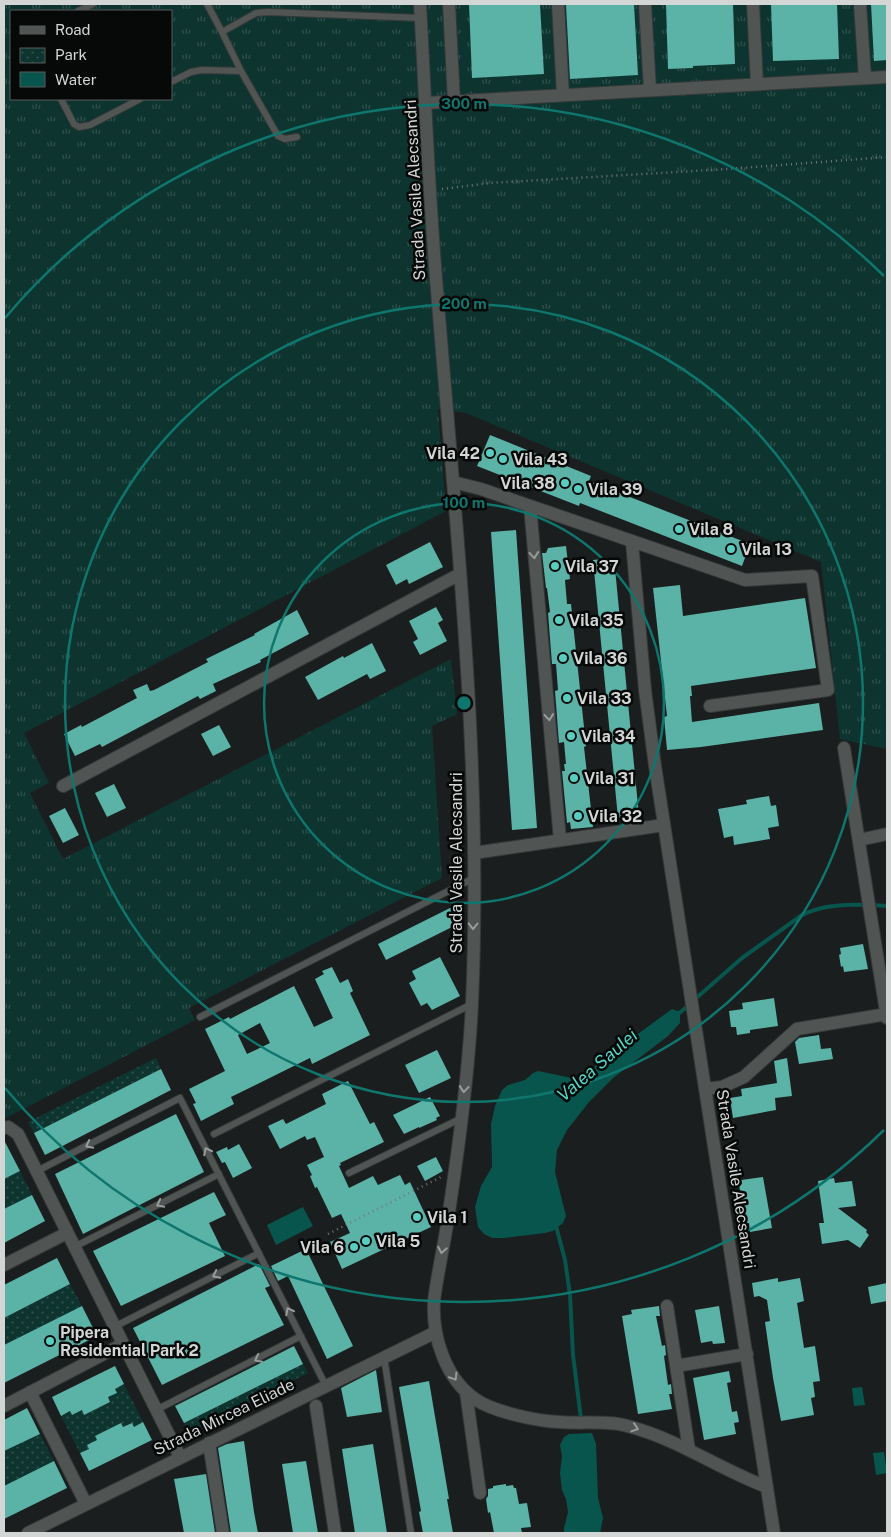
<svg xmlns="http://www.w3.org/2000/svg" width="891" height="1537" font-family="'Public Sans',sans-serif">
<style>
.grass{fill:url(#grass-tufts);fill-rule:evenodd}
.park{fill:url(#park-dots)}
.water{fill:#08554e}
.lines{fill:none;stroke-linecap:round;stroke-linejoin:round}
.stream{stroke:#08554e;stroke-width:4}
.building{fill:#5bb2a7;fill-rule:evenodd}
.lane-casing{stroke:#373939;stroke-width:8}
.street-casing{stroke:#373939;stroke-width:14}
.path{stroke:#747777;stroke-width:2.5;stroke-dasharray:1 4;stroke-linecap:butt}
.lane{stroke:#505554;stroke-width:6}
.street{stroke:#505554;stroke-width:12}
.oneway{stroke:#999c9c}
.ring{fill:none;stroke:#0f766e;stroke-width:2.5}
.poi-dot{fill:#58cec0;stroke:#070808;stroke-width:2}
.labels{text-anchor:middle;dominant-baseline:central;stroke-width:5;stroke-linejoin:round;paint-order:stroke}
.street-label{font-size:16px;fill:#d4d6d6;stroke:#070808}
.poi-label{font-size:16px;font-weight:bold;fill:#d4d6d6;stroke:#070808;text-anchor:start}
.water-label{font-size:18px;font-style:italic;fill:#53d6c7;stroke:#070808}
.centre{fill:#0f766e;stroke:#070808;stroke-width:2.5}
.ring-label{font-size:15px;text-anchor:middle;font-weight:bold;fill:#0f766e;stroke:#070808;stroke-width:5;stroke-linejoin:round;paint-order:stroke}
</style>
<defs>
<pattern id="grass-tufts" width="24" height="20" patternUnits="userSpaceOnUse" patternTransform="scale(1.25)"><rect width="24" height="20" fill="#0e3430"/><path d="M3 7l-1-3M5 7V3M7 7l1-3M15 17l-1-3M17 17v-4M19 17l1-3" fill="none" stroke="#30514d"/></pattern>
<pattern id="park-dots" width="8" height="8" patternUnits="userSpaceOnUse" patternTransform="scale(1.25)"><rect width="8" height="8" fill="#0e3430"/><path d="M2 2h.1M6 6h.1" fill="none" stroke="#30514d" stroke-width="1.8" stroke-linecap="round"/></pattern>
</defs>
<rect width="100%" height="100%" fill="#1a1e1e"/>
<!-- grass -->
<path class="grass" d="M 4,4 L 887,4 L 887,749 L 840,739 L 821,562 L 466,413 L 438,409 L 446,511 L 24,733 L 49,783 L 30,793 L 63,859 L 451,659 L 457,714 L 432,726 L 442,878 L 189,1008 L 195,1020 L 4,1119 ZM 11,11 L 171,11 L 171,99 L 11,99 Z"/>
<!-- park -->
<path class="park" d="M 156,1058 L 161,1069 L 34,1133 L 28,1122 Z
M 20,1171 L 32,1195 L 4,1209 L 4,1179 Z
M 70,1284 L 82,1306 L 4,1345 L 4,1318 Z
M 303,1364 L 308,1373 L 189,1433 L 184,1423 Z
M 124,1384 L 143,1422 L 134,1427 L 131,1423 L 123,1427 L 121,1423 L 95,1436 L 97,1440 L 89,1449 L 80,1453 L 61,1416 L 70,1411 L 72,1415 L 82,1410 L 84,1414 L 110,1402 L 108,1397 L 116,1393 L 115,1389 Z
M 40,1434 L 54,1461 L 4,1486 L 4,1451 Z"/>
<!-- water -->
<path class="water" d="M 672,1009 L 680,1012 L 680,1023 L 668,1036 L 613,1078 L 589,1102 L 567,1130 L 557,1150 L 555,1172 L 566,1216 L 563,1223 L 553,1231 L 545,1233 L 503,1238 L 492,1238 L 484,1234 L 478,1227 L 475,1207 L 481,1186 L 492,1167 L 491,1124 L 495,1106 L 502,1090 L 508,1085 L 525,1080 L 533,1073 L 538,1071 L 572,1078 L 586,1075 L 597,1064 Z
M 303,1207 L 313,1226 L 276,1245 L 267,1225 Z
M 862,1387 L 865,1405 L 854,1406 L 852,1388 Z
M 592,1433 L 596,1444 L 598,1498 L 603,1518 L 600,1533 L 564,1533 L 564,1528 L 568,1512 L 566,1499 L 562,1490 L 560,1473 L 562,1456 L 560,1445 L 564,1437 L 569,1434 Z
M 884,1452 L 887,1473 L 876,1475 L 873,1453 Z"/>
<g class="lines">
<!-- stream -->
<path class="stream" d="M 872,905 L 887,906
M 694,1000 L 742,958 L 802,915 C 822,905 844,904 865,905
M 677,1015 L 689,1005
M 556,1226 L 565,1260 L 570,1295 L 573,1355 L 581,1419"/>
</g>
<!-- building -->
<path class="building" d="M 469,4 L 540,4 L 544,74 L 472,78 Z
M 584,4 L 634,4 L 638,75 L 570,79 L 566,5 Z
M 666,4 L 733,4 L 735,64 L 693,66 L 693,68 L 668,69 Z
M 771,4 L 837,4 L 839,59 L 773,61 Z
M 871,4 L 887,4 L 887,60 L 874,61 Z
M 490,435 L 591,476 L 589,481 L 750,544 L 742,566 L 580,503 L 579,506 L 477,466 Z
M 516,530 L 537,828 L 512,830 L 491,532 Z
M 430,542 L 443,567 L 409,584 L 407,579 L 396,585 L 386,565 Z
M 566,546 L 570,579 L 565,580 L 567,604 L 571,604 L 586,746 L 584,747 L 593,827 L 571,829 L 570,822 L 567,823 L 562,771 L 565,771 L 564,764 L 566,764 L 564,742 L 559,743 L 555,691 L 558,690 L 556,664 L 552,664 L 548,613 L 550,612 L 547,588 L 546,588 L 542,553 L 546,553 L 548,548 Z
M 614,558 L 639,816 L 618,818 L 593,560 Z
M 680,585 L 683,616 L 805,598 L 816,668 L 691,686 L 692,696 L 690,696 L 692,722 L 819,703 L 823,730 L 701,747 L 667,750 L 664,717 L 667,716 L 653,588 Z
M 436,607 L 443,620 L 438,623 L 447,641 L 420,655 L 413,642 L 418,639 L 409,621 Z
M 297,610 L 309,634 L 260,660 L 261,662 L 213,684 L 216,691 L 200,699 L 198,696 L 102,747 L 100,744 L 75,756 L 64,734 L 81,725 L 82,727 L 135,699 L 137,698 L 133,690 L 147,684 L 150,691 L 154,690 L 208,662 L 206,659 L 255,635 L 254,634 Z
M 372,643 L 386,671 L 370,679 L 367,674 L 318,700 L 305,677 L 343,656 L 344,658 Z
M 219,725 L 231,747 L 213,756 L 201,734 Z
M 114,784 L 126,808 L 107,817 L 95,793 Z
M 769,796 L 771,806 L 776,805 L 779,826 L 768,828 L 770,839 L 734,845 L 733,836 L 724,838 L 718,809 L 747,804 L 746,800 Z
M 65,808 L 79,835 L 63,843 L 49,816 Z
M 454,906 L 462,922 L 386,960 L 378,944 Z
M 863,944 L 868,969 L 844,972 L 843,966 L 841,967 L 839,955 L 841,954 L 840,948 Z
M 440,957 L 460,996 L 432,1010 L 427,1003 L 421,1006 L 409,983 L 416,979 L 412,971 Z
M 332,967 L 340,983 L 348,979 L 353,991 L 350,993 L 370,1035 L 312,1064 L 310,1058 L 231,1097 L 234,1104 L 201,1121 L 193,1104 L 196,1103 L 189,1089 L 225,1071 L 205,1029 L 229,1017 L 230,1019 L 294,986 L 314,1027 L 333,1018 L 315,979 L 324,974 L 322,971 ZM 260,1023 L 270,1043 L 247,1054 L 238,1035 Z
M 774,998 L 778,1026 L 750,1030 L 750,1033 L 737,1035 L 736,1027 L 731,1027 L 729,1011 L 743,1009 L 742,1003 Z
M 819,1035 L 821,1049 L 831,1048 L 833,1059 L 799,1064 L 795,1042 L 799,1038 Z
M 437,1050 L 451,1078 L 419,1093 L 405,1065 Z
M 787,1058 L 792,1096 L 775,1098 L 776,1110 L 733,1118 L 730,1098 L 742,1096 L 741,1089 L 777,1083 L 774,1061 Z
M 161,1069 L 171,1090 L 45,1155 L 34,1133 Z
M 348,1081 L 370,1124 L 374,1122 L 384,1142 L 340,1163 L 341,1165 L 339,1166 L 349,1188 L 373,1176 L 378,1185 L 400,1175 L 405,1185 L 410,1182 L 431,1227 L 342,1269 L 330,1242 L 350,1233 L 341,1214 L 332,1218 L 317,1187 L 315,1188 L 310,1176 L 312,1175 L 307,1165 L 324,1157 L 315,1137 L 307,1140 L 305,1136 L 280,1149 L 268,1126 L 283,1119 L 286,1124 L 326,1104 L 322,1094 Z
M 430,1097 L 440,1116 L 436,1118 L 437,1120 L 419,1128 L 419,1127 L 404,1134 L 393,1115 Z
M 176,1114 L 204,1172 L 83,1234 L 55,1174 Z
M 4,1140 L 20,1171 L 4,1179 Z
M 239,1144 L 252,1168 L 233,1178 L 225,1162 L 222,1163 L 216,1152 L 227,1147 L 228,1150 Z
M 436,1157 L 443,1171 L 425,1181 L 417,1166 Z
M 763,1177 L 772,1228 L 750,1232 L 749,1223 L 746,1224 L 739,1185 L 742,1184 L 741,1180 Z
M 834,1178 L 835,1183 L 852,1181 L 856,1206 L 838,1208 L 867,1230 L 866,1232 L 869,1235 L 860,1248 L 848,1240 L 822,1244 L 819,1223 L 824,1223 L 818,1181 Z
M 214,1192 L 226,1215 L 209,1223 L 225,1256 L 121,1306 L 93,1251 Z
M 32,1195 L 45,1221 L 4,1243 L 4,1209 Z
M 306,1249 L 353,1346 L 327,1359 L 288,1276 L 278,1281 L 271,1266 Z
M 57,1258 L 70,1284 L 4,1318 L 4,1285 Z
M 259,1264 L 270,1286 L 265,1288 L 284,1325 L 162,1385 L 133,1328 Z
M 778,1278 L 778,1282 L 800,1278 L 804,1301 L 797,1303 L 804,1348 L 815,1346 L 820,1381 L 813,1382 L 815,1397 L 811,1398 L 814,1415 L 781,1421 L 773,1378 L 765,1322 L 770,1321 L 767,1300 L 759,1296 L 754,1297 L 752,1283 Z
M 887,1283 L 887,1301 L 871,1304 L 868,1287 Z
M 82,1306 L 97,1336 L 4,1383 L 4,1345 Z
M 659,1306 L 660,1316 L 656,1316 L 662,1346 L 665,1345 L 666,1355 L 664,1356 L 668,1385 L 671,1384 L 672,1394 L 669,1394 L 672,1409 L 638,1414 L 622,1316 L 632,1314 L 631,1310 Z
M 719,1306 L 725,1343 L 713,1344 L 712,1341 L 701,1343 L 695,1310 Z
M 294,1346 L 303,1364 L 184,1423 L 175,1406 Z
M 115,1366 L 124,1384 L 115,1389 L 117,1393 L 108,1397 L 110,1402 L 84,1415 L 82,1410 L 72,1415 L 70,1411 L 61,1416 L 52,1397 Z
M 376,1370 L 382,1412 L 347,1417 L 341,1388 Z
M 729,1371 L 731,1382 L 727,1383 L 732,1412 L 737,1411 L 739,1422 L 734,1423 L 736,1434 L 704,1440 L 693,1378 Z
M 429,1381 L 449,1499 L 447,1499 L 453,1533 L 423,1533 L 419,1512 L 421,1511 L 399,1387 Z
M 27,1408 L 40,1434 L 4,1451 L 4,1420 Z
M 143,1422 L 152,1440 L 89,1471 L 80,1453 L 89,1449 L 87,1445 L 97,1440 L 95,1436 L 121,1423 L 123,1427 L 132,1423 L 134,1427 Z
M 244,1441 L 254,1512 L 258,1533 L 231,1533 L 218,1448 L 227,1444 Z
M 373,1444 L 387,1533 L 355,1533 L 342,1449 Z
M 54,1461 L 67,1488 L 4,1519 L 4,1486 Z
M 306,1461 L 318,1533 L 293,1533 L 282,1464 Z
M 206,1474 L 215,1533 L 184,1533 L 174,1479 Z
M 506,1484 L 506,1486 L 513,1485 L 514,1488 L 516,1488 L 519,1504 L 527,1503 L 531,1527 L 521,1528 L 522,1533 L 494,1533 L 490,1512 L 488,1513 L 486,1499 L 488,1496 L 488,1489 L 493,1488 L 493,1486 Z"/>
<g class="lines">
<!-- lane casing -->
<g class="lane-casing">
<path id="lane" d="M 207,4 L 222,32
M 78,11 L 93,4
M 241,71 L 222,32 L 256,13 L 268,12 L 421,18
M 171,82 L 191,72 L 202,70 L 241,71 L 278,136 L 285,139 L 297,137
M 61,99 L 74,124 L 79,127 L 90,125 L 140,99
M 200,1017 L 474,878
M 214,1134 L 472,1004
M 37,1171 L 180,1098 L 326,1386
M 349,1173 L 462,1118
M 74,1247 L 219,1174
M 114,1327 L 259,1253
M 384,1357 L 411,1533
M 156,1410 L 301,1336"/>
</g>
<!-- street casing -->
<g class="street-casing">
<path id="street" d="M 420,4 C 425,91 428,178 435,265 C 454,511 483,756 472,1003 C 469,1070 460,1138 450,1205 C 446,1237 438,1269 434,1301 C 432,1336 445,1378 475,1399 C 493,1412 537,1421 559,1422 C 583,1424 608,1420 631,1427 C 679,1440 721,1470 767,1487
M 449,4 L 454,101
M 558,4 L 563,95
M 645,4 L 650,90
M 753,4 L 757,84
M 860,4 L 865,78
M 426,103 L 887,77
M 453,482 L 481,489 L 745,580 L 812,576 L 828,690 L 710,706
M 530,506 L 560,840
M 632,542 L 645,690 L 655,766 L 774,1533
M 844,748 L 887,1018
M 63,786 L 460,574
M 859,840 L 887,834
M 474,853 L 664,825
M 705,1089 L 722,1087 L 744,1077 L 797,1029 L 887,1014
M 4,1128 L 8,1127 L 18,1134 L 180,1457
M 4,1265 L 67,1233
M 667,1306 L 689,1450
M 676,1366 L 747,1354
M 30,1392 L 86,1504
M 466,1392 L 480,1493
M 4,1406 L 123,1344
M 316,1406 L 335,1533
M 209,1443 L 223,1533
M 28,1533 L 436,1332"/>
</g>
<!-- path -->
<path class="path" d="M 442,189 L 490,183 L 728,169 L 887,157
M 328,1234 L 443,1176"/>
<!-- lane -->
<use href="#lane" class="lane"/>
<!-- street -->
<use href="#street" class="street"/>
</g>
<!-- one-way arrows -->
<defs><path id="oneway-chevron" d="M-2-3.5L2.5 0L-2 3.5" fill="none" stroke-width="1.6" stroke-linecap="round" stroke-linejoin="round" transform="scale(1.25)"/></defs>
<g class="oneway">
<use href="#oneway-chevron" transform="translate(534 555) rotate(85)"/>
<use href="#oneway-chevron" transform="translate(549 717) rotate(85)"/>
<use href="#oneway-chevron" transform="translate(473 926) rotate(91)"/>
<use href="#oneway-chevron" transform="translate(464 1089) rotate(95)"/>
<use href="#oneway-chevron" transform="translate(89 1145) rotate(153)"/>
<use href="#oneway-chevron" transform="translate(207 1151) rotate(-117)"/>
<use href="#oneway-chevron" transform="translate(160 1204) rotate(153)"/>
<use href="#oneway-chevron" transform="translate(442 1250) rotate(100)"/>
<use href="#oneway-chevron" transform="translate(216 1275) rotate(153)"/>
<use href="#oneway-chevron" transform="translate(289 1311) rotate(-117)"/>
<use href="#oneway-chevron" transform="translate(258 1359) rotate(153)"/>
<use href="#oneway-chevron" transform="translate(454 1377) rotate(58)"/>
<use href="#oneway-chevron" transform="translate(635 1428) rotate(18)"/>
</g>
<!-- distance rings -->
<g class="ring">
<circle cx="464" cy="703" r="200"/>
<circle cx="464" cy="703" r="399"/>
<path d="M884 1130A599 599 0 0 1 5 1088M5 318A599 599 0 0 1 884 276"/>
</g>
<!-- markers -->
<g class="poi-dot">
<circle cx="490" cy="453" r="5"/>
<circle cx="503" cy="459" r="5"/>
<circle cx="565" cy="483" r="5"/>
<circle cx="578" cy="489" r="5"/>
<circle cx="679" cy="529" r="5"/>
<circle cx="731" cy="549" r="5"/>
<circle cx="555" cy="566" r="5"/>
<circle cx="559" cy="620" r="5"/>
<circle cx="563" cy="658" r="5"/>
<circle cx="567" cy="698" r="5"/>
<circle cx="571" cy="736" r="5"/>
<circle cx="574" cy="778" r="5"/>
<circle cx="578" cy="816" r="5"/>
<circle cx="417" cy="1217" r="5"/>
<circle cx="366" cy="1241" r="5"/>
<circle cx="354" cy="1247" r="5"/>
<circle cx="50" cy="1341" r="5"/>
</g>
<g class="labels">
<!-- street labels -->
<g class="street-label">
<text transform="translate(415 190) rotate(-93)">Strada Vasile Alecsandri</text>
<text transform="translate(456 863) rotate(-90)">Strada Vasile Alecsandri</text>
<text transform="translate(736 1179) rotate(81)">Strada Vasile Alecsandri</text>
<text transform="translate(224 1417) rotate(-26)">Strada Mircea Eliade</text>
</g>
<!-- poi labels -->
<g class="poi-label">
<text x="480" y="453" text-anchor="end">Vila 42</text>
<text x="513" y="459">Vila 43</text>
<text x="555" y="483" text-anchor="end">Vila 38</text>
<text x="588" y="489">Vila 39</text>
<text x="689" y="529">Vila 8</text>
<text x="741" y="549">Vila 13</text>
<text x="565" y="566">Vila 37</text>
<text x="569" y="620">Vila 35</text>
<text x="573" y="658">Vila 36</text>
<text x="577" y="698">Vila 33</text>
<text x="581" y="736">Vila 34</text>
<text x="584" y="778">Vila 31</text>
<text x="588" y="816">Vila 32</text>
<text x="427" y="1217">Vila 1</text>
<text x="376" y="1241">Vila 5</text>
<text x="344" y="1247" text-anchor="end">Vila 6</text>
<text x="60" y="1332">Pipera<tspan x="60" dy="18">Residential Park 2</tspan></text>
</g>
<!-- water labels -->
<g class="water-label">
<text transform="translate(597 1065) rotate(-41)">Valea Saulei</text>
</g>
</g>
<circle cx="464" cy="703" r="8" class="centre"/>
<g class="ring-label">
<text x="464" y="109">300 m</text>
<text x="464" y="309">200 m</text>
<text x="464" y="508">100 m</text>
</g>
<!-- border -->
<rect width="891" height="1537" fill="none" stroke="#d4d6d6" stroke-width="10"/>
<!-- legend -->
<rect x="10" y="10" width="162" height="90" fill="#070808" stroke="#595a5a"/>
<rect x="20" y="26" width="25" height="8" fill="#505554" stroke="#595a5a"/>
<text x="55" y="35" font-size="15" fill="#d4d6d6">Road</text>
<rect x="20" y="48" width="25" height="15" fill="url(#park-dots)" stroke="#595a5a"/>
<text x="55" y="60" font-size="15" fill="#d4d6d6">Park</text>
<rect x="20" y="72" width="25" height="15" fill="#08554e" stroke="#595a5a"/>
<text x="55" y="85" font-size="15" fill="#d4d6d6">Water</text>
</svg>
